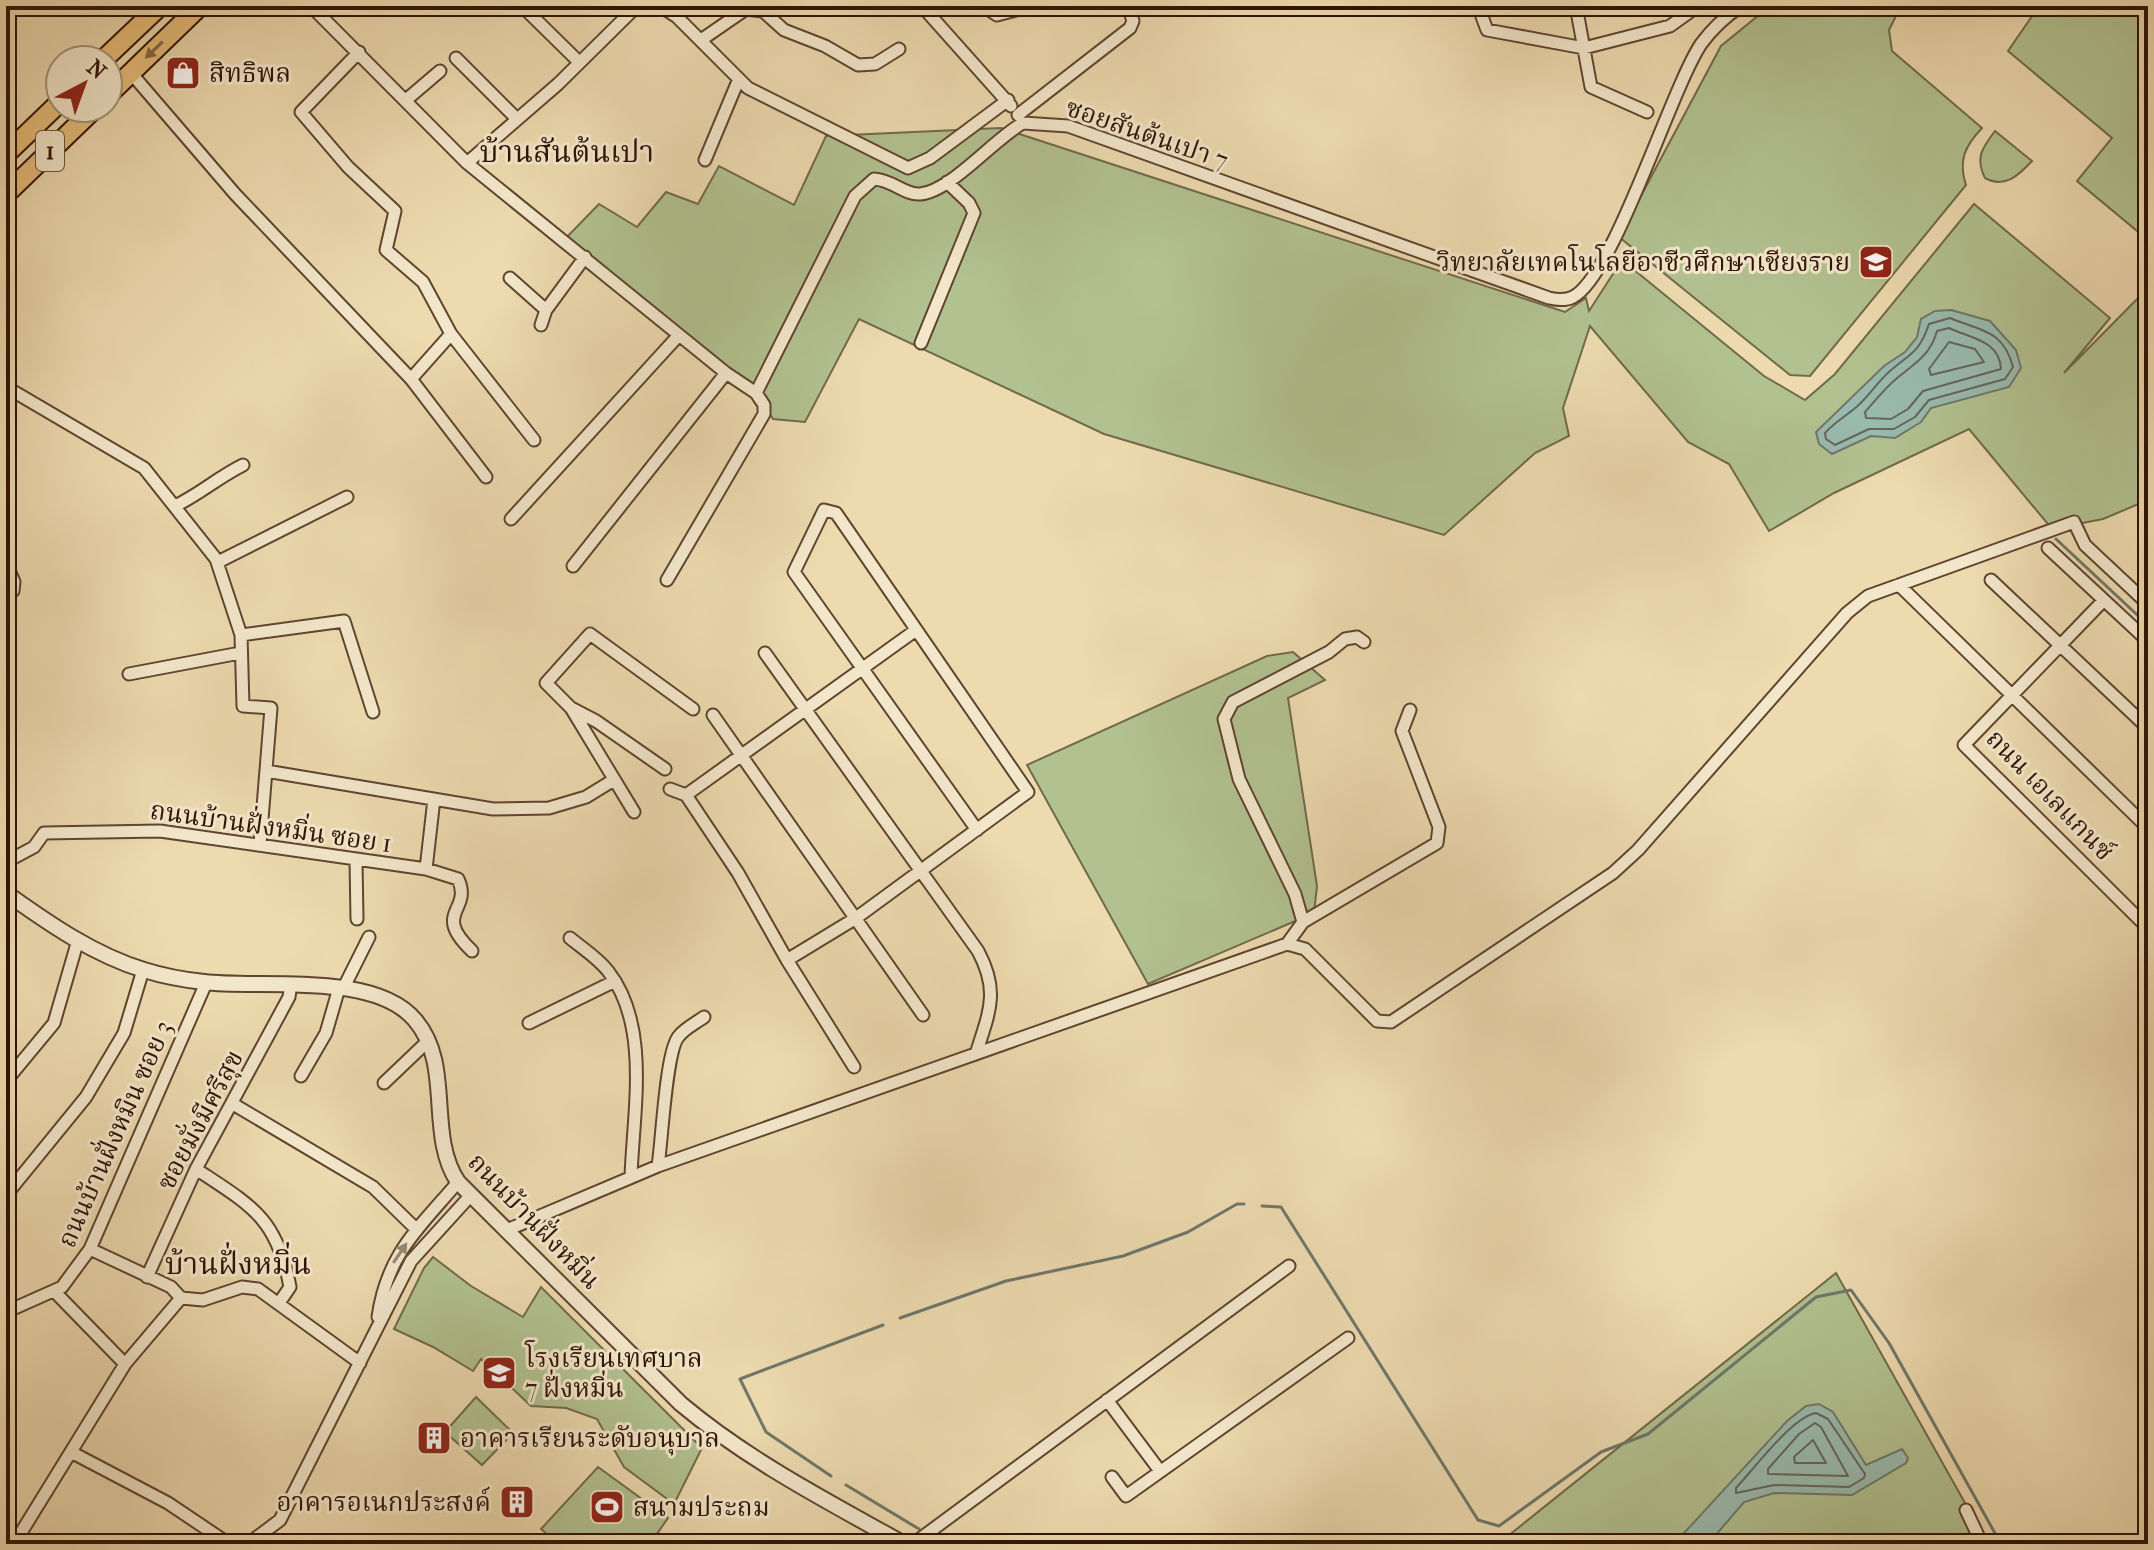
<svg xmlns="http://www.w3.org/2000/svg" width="2154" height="1550" font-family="'IM FELL French Canon','Noto Serif Thai',serif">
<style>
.green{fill:#b2c190;stroke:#716a4b;stroke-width:2}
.water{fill:#99baae;stroke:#6f776b;stroke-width:2}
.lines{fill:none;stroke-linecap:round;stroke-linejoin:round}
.shore{stroke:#64665a;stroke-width:2}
.stream{stroke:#6f776b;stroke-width:3}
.minor-casing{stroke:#5f4530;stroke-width:15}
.tertiary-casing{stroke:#5f4530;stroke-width:18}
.primary-casing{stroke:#301306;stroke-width:22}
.minor{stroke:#f3e7cb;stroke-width:11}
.tertiary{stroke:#f3e7cb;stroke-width:14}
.primary{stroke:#e6bd78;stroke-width:18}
.oneway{fill:#8b683f}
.oneway2{fill:#9b8872}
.labels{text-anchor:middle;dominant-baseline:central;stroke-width:6;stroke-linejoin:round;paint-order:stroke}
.shield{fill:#f3e7cb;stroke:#6a5341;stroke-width:2}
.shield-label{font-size:24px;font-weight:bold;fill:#301306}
.poi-label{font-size:26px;fill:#301306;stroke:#f3e7cb;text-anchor:start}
.street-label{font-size:26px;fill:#301306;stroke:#f3e7cb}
.quarter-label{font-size:30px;fill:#301306;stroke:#f3e7cb}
</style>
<rect width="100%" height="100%" fill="#eddaaf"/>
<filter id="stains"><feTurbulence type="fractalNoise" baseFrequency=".0025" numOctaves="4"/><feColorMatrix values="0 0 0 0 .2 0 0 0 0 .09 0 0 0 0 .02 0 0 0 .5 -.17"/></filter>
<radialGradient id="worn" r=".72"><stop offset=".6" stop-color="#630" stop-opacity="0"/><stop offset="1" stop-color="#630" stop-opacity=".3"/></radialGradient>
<!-- green -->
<path class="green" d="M 1770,6 L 1901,6 L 1889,30 L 1892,51 L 1982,128 C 1965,146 1958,160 1966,185 L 1810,376 L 1790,375 L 1619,237 L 1721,46 Z
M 2039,6 L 2118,6 L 2148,21 L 2148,240 L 2077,181 L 2112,138 L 2008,51 Z
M 1001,128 L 1565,312 L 1586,298 L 1589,311 L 1622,260 L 1764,376 L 1805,400 L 1835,374 L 1974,204 L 2110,318 L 2064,373 L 2148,288 L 2148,500 L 2103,519 L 2052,529 L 1969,429 L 1834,493 L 1769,531 L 1729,464 L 1688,442 L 1590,326 L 1563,408 L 1569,436 L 1535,453 L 1444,535 L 1104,434 L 859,319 L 805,422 L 773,419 L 756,393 L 564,240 L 599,204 L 637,227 L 666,192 L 698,204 L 719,166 L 794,205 L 826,136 Z
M 1995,131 L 2032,161 C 2019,175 2005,189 1985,178 C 1975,158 1982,148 1995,131 Z
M 1293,652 L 1325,680 L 1288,698 L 1317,886 L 1314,913 L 1148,984 L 1027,765 L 1267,656 Z
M 433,1257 L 471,1286 L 523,1317 L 541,1287 L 702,1448 L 674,1504 L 624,1467 L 597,1419 L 566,1408 L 531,1406 L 481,1359 L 473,1371 L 433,1347 L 394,1329 L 424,1268 Z
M 1836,1273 L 1988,1544 L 1498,1544 Z
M 476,1397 L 513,1433 L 482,1465 L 445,1432 Z
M 598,1467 L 668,1518 L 650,1544 L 639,1544 L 629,1534 L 619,1544 L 558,1544 L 541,1529 Z"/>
<!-- water -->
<path class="water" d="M 1951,310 L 1990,321 L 2016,350 L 2021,368 L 2009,387 L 1931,408 L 1921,422 L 1895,438 L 1871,436 L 1832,454 L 1819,444 L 1816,432 L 1884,366 L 1905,352 L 1917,337 L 1921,319 L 1935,311 Z
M 1819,1404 L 1833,1412 L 1866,1465 L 1902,1449 L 1908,1458 L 1906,1463 L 1852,1495 L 1774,1493 L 1744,1502 L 1715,1536 L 1712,1544 L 1674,1544 L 1787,1421 L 1806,1406 Z"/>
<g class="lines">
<!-- shore -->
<path class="shore" d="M 1950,318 C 1980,331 2003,329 2013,367 L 2005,379 L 1929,400 L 1915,417 L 1894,429 L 1869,429 L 1835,445 L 1826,439 L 1825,433 C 1834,423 1844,417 1854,409 C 1868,398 1877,382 1890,371 C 1911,353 1919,353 1929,324 Z
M 1949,328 C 1969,338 2000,340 2001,369 L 1923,391 L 1908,409 L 1891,419 L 1866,418 L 1865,412 C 1875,401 1885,388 1896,379 C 1915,363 1930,356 1937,331 Z
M 1949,342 L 1975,349 L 1984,362 L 1931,375 L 1929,369 Z
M 1816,1413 L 1828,1419 L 1865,1474 L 1864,1478 L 1849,1487 L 1774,1485 L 1736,1493 L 1736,1488 C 1753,1470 1793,1416 1816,1413 Z
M 1815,1423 L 1821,1427 L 1848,1476 L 1768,1474 L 1768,1469 L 1799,1434 Z
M 1813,1440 L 1826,1463 L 1795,1463 L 1794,1457 Z"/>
<!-- stream -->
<path class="stream" d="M 2056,539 L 2148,625
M 1262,1206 L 1281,1207 L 1478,1520 L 1499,1526 L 1601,1452 L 1648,1434 L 1816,1297 L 1851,1290 L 1889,1343 L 2001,1544
M 900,1318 L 1006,1281 L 1123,1256 L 1188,1232 L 1237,1204 L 1244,1204
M 831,1476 L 766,1432 L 740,1379 L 883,1325
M 846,1485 L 919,1529
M 934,1539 L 941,1544"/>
<!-- minor casing -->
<g class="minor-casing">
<path id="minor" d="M 311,6 L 467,163 L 726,373 L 756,393 L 855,196 L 874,179 C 893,180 904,195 920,194 C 950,192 995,138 1023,123 L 1068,126 L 1549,298 C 1557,300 1565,301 1573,297 C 1614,276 1670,91 1701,44 C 1712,29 1726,16 1741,6
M 522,6 L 579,62
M 660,6 L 677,17 L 748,88 L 908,168 L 930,158 L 1008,100
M 922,6 L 1011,106
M 983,6 L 997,15 L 1031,6
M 1496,6 L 1480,11 L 1487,30 L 1584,48 L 1670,26 L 1698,6
M 1576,6 L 1591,87 L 1647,112
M 701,40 L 746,9 L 763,11 L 784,30 L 825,46 L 858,65 L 875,64 L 899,49
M 359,52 L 301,112 L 348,167 L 395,211 L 386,250 L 423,282 L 451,334 L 534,440
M 456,58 L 516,118
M 131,73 L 235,194 L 411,379 L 486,477
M 406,100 L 440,71
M 1018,115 L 1130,28 L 1133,21 L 1128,6
M 705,160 L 738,81
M 467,163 L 558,84 L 637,6
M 510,278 L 546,310
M 541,325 L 546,310 L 585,257
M 921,343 L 974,213 L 969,203 L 947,182
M 411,379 L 451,334
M 6,387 L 144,468 L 216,559 L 241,635 L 243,706 L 271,708 L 260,844
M 175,506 C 200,494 217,478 243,465
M 511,519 L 679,335
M 2048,548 L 2148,641
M 218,562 L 347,497
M 6,563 L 14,582 L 13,591 L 6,595
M 573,566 L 726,373
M 667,580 L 764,414 L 764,405 L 756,393
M 1991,580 L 2148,728
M 1899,585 L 2148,828
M 2103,601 L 1964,745 L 2148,928
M 241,635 L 344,621 L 373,712
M 765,653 L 978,951 C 1000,992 989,1012 976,1054
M 129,674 L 240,653
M 571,708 L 596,721 L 665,769
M 713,715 L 923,1015
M 266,771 L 493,809 L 549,808 L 586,797 L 612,781
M 670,789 L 686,795 L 738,873 L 787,960 L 854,1067
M 686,795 L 916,630
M 634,812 L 571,708 L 546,683 L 590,634 L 693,709
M 356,861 L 357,919
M 6,862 L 34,847 L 44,833 L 160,831 L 426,869 L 458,879 C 473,911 431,912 472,951
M 426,869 L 434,799
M 1303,922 L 1295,894 L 1239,779 L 1224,719 L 1233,702 L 1329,652 L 1345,639 L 1357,637 L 1364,642
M 570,938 C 582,948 598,958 608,971 C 651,1026 633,1112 631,1177
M 1287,944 L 1303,922 L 1437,843 L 1439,827 L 1402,731 L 1410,710
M 787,960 L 856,918 L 1028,792 L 836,513 L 824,510 L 794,572 L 977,830
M 343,989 L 369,937
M 529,1023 L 615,981
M 301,1076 L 326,1033 L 339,988
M 6,1081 L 54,1023 L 78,940
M 384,1083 L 428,1041
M 233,1104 L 373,1187 L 417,1230
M 658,1166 C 662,1141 666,1049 679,1036 C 685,1028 696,1023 704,1017
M 196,1169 C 252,1206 277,1218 290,1287 L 279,1303
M 6,1195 L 86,1097 L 124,1033 L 143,970
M 507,1230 L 658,1166 L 1287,944 L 1305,949 L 1377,1021 L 1391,1022 L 1613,873 L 1638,850 L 1847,613 L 1868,596 L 2074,522 L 2085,545 L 2148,604
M 90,1249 L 171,1287 L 181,1298
M 147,1277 L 196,1169 L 289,997 L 291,984
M 54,1291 L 125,1364
M 6,1312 L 62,1287 L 90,1249 L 206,983
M 378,1317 C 387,1254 418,1229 458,1182
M 1107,1400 L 1160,1471
M 71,1452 L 168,1503 L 229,1544
M 1112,1477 L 1126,1496 L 1348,1338
M 1966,1510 L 1982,1544
M 14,1544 L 125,1364 L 181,1298 L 203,1300 L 242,1287 L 258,1289 L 360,1363
M 248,1544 L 280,1520 L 411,1261 L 471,1195
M 913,1544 L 1289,1266"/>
</g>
<!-- tertiary casing -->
<g class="tertiary-casing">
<path id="tertiary" d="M 6,893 C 48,923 94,955 144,970 C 163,976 185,980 204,982 C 260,989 374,971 415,1020 C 454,1065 426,1134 458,1182 L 681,1404 C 749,1461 827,1501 904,1544"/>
</g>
<!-- primary casing -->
<g class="primary-casing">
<path id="primary" d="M 103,60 L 160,6
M 108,95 L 200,6
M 6,154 L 60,102
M 6,194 L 95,108"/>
</g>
<!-- minor -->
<use href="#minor" class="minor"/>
<!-- tertiary -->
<use href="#tertiary" class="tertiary"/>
<!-- primary -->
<use href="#primary" class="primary"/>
</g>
<!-- one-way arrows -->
<defs><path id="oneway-solid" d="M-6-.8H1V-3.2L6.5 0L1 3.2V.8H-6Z" transform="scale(2)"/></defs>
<use class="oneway" href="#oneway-solid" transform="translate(154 50) rotate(136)"/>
<use class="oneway2" href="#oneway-solid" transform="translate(400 1253) rotate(-56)"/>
<!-- icons -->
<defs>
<g id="shop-square" transform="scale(1.8)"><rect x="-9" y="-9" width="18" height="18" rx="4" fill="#8f2418" stroke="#f3e7cb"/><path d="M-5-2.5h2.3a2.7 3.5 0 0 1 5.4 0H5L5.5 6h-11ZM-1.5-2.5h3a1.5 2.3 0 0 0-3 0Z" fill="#fff"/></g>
<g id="university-square" transform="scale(1.8)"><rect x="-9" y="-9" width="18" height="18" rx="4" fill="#8f2418" stroke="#f3e7cb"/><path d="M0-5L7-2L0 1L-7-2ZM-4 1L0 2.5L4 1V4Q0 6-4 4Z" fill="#fff"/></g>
<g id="school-square" transform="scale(1.8)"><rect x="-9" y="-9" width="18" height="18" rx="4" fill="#8f2418" stroke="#f3e7cb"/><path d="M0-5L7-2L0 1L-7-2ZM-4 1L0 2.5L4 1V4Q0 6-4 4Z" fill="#fff"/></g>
<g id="building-square" transform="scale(1.8)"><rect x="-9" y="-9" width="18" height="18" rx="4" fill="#8f2418" stroke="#f3e7cb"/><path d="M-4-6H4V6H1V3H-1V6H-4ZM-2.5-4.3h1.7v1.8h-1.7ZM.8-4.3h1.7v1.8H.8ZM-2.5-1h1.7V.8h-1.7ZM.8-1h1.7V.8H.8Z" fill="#fff"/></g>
<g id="stadium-square" transform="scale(1.8)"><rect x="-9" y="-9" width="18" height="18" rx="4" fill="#8f2418" stroke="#f3e7cb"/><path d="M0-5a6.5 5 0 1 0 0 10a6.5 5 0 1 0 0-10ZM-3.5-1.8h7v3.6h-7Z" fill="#fff"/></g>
</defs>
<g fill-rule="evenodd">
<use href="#shop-square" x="183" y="73"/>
<use href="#university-square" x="1876" y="262"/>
<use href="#school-square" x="499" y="1373"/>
<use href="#building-square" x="434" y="1438"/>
<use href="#building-square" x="517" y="1502"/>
<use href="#stadium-square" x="607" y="1507"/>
</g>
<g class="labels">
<!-- shield labels -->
<rect class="shield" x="36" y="131" width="28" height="40" rx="6"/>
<g class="shield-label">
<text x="50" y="151">1</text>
</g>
<!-- poi labels -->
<g class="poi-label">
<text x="209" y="73">สิทธิพล</text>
<text x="1850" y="262" text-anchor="end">วิทยาลัยเทคโนโลยีอาชีวศึกษาเชียงราย</text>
<text x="525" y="1358">โรงเรียนเทศบาล<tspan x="525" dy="30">7 ฝั่งหมิ่น</tspan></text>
<text x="460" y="1438">อาคารเรียนระดับอนุบาล</text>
<text x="491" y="1502" text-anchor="end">อาคารอเนกประสงค์</text>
<text x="633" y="1507">สนามประถม</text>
</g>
<!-- street labels -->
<g class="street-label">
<text transform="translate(1147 134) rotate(19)">ซอยสันต้นเปา 7</text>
<text transform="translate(2050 795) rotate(46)">ถนน เอเลแกนซ์</text>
<text transform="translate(271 827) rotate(8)">ถนนบ้านฝั่งหมิ่น ซอย 1</text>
<text transform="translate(200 1120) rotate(-62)">ซอยมั่งมีศรีสุข</text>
<text transform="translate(115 1134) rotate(-66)">ถนนบ้านฝั่งหมิน ซอย 3</text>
<text transform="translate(534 1221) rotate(46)">ถนนบ้านฝั่งหมิ่น</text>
</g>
<!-- quarter labels -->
<g class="quarter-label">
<text x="567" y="152">บ้านสันต้นเปา</text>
<text x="238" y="1264">บ้านฝั่งหมิ่น</text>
</g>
</g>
<!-- margin -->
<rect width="2154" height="1550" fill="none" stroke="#eddaaf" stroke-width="32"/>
<rect x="8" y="8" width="2138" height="1534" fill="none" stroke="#301306" stroke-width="4"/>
<rect x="16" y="16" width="2122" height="1518" fill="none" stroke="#301306" stroke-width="2"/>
<!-- north arrow -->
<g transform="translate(84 84) rotate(41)"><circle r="38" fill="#f3e7cb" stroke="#a5927c" stroke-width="2"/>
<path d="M0-6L14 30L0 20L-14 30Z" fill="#8f2418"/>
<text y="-12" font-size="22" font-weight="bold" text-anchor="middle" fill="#301306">N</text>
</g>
<rect width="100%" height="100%" filter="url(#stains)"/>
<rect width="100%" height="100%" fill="url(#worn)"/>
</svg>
